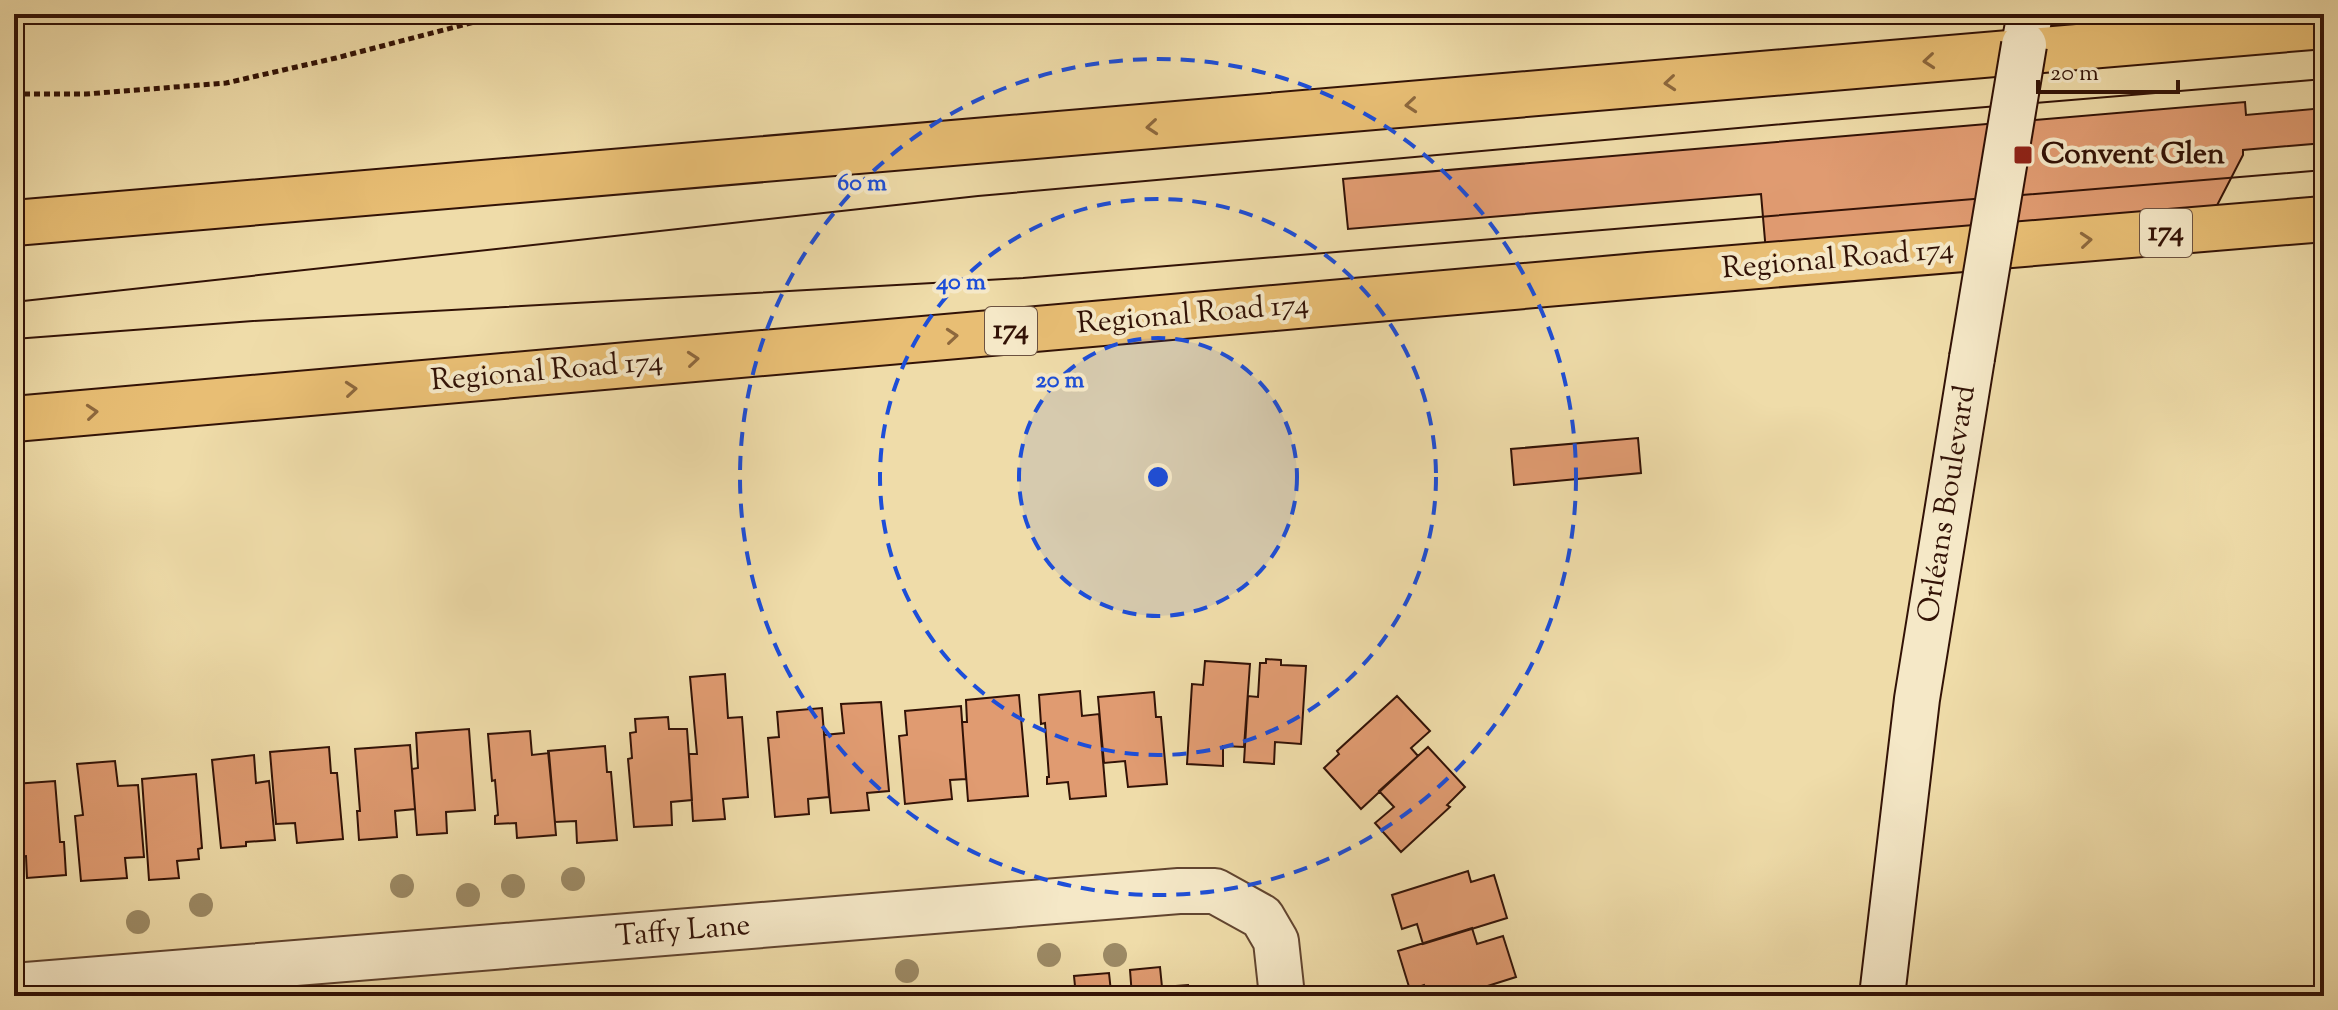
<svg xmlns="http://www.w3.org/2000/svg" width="2338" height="1010" font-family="'Sorts Mill Goudy',serif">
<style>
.building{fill:#e09b71;stroke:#321206;stroke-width:2}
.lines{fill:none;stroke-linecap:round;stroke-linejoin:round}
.minor-casing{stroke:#61442f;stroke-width:48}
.secondary-casing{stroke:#321206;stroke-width:48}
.motorway-casing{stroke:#321206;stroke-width:48}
.path{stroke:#321206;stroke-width:5;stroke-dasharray:6 4;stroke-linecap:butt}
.minor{stroke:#f5e8c7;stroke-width:44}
.secondary{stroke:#f5e8c7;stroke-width:44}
.motorway{stroke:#e8be74;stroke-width:44}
.tram{stroke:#321206;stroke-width:2}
.secondary-bridge-casing{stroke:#321206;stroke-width:48;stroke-linecap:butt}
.secondary-bridge{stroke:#f5e8c7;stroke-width:44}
.tree{fill:#9c8a65}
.oneway{stroke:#8d683d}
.ring{fill:none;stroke:#1d4ed8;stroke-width:4;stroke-dasharray:14 10}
.poi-dot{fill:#8f2418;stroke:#f5e8c7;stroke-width:3}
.labels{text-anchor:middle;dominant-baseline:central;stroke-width:8;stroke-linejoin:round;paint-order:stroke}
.shield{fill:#f5e8c7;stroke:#6c5240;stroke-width:2}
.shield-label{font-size:28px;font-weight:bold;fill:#321206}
.poi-label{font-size:30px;font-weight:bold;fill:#321206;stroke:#f5e8c7;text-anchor:start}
.street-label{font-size:30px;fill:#321206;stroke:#f5e8c7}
.centre{fill:#1d4ed8;stroke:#f5e8c7;stroke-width:4}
.ring-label{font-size:24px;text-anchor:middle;font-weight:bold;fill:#1d4ed8;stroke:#f5e8c7;stroke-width:8;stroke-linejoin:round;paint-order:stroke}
</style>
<rect width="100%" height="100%" fill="#efdca9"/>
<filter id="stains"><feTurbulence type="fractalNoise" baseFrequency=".0025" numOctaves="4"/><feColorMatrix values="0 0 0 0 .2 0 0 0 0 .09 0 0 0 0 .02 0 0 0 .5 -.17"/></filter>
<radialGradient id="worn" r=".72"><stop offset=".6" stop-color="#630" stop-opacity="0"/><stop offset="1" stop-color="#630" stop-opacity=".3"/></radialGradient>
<!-- building -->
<path class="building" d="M 2245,102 L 2246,115 L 2324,108 L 2324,143 L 2243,150 L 2243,155 L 2212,215 L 1766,252 L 1761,194 L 1348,229 L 1343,179 Z
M 1638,438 L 1641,473 L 1514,485 L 1511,449 Z
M 1266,659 L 1281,660 L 1281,665 L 1306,666 L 1301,744 L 1275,742 L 1274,764 L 1244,762 L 1248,696 L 1258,697 L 1260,663 L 1266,663 Z
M 1205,661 L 1250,664 L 1244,747 L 1223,746 L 1223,766 L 1187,764 L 1192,684 L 1203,685 Z
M 725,674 L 728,718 L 742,717 L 748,797 L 723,799 L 725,819 L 693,821 L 689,754 L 697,754 L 690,677 Z
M 1080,691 L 1082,716 L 1099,714 L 1106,796 L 1070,799 L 1068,782 L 1047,784 L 1047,777 L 1049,777 L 1045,723 L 1041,724 L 1039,695 Z
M 1154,692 L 1156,717 L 1161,717 L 1167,784 L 1128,787 L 1125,761 L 1104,763 L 1098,697 Z
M 1019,695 L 1028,796 L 968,801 L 962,722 L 967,722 L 966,700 Z
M 1397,696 L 1430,731 L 1411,748 L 1418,756 L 1361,809 L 1324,768 L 1339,754 L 1337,751 Z
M 881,702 L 889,791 L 867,793 L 869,810 L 831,813 L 824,735 L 844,733 L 841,704 Z
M 961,706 L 966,779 L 950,780 L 952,799 L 905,804 L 899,736 L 907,735 L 905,711 Z
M 822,708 L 829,797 L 808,799 L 809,814 L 775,817 L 768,738 L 779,737 L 777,712 Z
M 668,717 L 669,729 L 687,729 L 692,800 L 671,802 L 672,825 L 634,827 L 628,759 L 632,758 L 630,733 L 636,732 L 635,719 Z
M 469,729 L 475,810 L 446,812 L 447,833 L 417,835 L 412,769 L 418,768 L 416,733 Z
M 530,731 L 532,755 L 549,753 L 556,835 L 517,838 L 516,823 L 495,824 L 495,816 L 498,815 L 495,780 L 492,781 L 488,734 Z
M 410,745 L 415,809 L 395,811 L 397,837 L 359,840 L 357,811 L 360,811 L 355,749 Z
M 605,746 L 607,772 L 611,772 L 617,840 L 577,843 L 576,821 L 555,822 L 548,751 Z
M 329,747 L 331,773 L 337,773 L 343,839 L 297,843 L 295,823 L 276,824 L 270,752 Z
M 1428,747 L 1465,787 L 1447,805 L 1450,807 L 1401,852 L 1375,823 L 1394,807 L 1379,791 Z
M 254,755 L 256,783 L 269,781 L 275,840 L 246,842 L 246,846 L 221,848 L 212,760 Z
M 115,761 L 118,786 L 138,785 L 144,857 L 125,858 L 127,878 L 81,881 L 75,816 L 83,815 L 77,764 Z
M 196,774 L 202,848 L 198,849 L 199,859 L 177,861 L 179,878 L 149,880 L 142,779 Z
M 55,781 L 60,842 L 64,842 L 66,875 L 27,878 L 26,856 L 14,857 L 14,784 Z
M 1468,871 L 1471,882 L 1494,875 L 1507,918 L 1423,944 L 1417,924 L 1402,929 L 1392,895 Z
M 1472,928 L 1477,944 L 1503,936 L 1516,977 L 1456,996 L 1428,996 L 1424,985 L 1410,990 L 1398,951 Z
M 1160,967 L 1162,987 L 1188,985 L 1189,996 L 1132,996 L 1130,970 Z
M 1109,973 L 1111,992 L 1131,990 L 1132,996 L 1076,996 L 1074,976 Z"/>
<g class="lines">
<!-- minor casing -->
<g class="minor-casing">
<path id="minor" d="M 14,986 L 1179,891 L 1215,891 L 1262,917 L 1276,941 L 1282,996"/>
</g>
<!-- secondary casing -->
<g class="secondary-casing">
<path id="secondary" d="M 2024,45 L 2030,14
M 1882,996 L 1917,699 L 1972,358"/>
</g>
<!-- motorway casing -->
<g class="motorway-casing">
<path id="motorway" d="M 14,223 L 2324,26
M 14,419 L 1649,275 L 2324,219"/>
</g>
<!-- path -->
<path class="path" d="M 14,94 L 86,94 L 226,83 L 336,58 L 505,14"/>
<!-- minor -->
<use href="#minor" class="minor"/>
<!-- secondary -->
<use href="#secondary" class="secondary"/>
<!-- motorway -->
<use href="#motorway" class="motorway"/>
<!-- tram -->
<path class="tram" d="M 14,302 L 978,196 L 1806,122 L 2324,79
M 14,339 L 253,321 L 1023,278 L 2324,170"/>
<!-- secondary-bridge casing -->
<g class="secondary-bridge-casing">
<path id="secondary-bridge" d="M 1972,358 L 2024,45"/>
</g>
<!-- secondary-bridge -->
<use href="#secondary-bridge" class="secondary-bridge"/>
</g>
<!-- trees -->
<g class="tree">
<circle cx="573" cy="879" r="12"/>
<circle cx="402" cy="886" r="12"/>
<circle cx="513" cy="886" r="12"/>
<circle cx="468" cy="895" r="12"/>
<circle cx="201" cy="905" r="12"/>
<circle cx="138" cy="922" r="12"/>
<circle cx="1049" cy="955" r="12"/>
<circle cx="1115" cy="955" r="12"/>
<circle cx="907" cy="971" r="12"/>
</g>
<!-- one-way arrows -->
<defs><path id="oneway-chevron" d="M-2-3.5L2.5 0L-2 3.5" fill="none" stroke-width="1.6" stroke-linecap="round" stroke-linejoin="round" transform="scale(2)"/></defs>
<g class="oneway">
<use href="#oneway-chevron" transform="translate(1929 61) rotate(175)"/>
<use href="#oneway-chevron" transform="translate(1670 83) rotate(175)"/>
<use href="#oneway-chevron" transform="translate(1411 105) rotate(175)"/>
<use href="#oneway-chevron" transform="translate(1152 127) rotate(175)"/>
<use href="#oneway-chevron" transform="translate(2086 240) rotate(-5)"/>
<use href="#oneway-chevron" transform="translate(952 336) rotate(-5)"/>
<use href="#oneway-chevron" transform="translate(693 359) rotate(-5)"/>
<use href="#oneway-chevron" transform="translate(351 389) rotate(-5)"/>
<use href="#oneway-chevron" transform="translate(92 412) rotate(-5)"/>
</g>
<!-- distance rings -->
<circle cx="1158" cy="477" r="139" fill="#1d4ed8" fill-opacity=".12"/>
<g class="ring">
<circle cx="1158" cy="477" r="139"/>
<circle cx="1158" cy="477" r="278"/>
<circle cx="1158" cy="477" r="418"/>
</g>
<!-- markers -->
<rect class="poi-dot" x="2013" y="145" width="20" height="20" rx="4"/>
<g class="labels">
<!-- shield labels -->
<g class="shield">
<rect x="2140" y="209" width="52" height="48" rx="6"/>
<rect x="985" y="307" width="52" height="48" rx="6"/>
</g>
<g class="shield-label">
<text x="2166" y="233">174</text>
<text x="1011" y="331">174</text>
</g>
<!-- poi labels -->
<g class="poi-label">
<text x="2041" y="155">Convent Glen</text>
</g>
<!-- street labels -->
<g class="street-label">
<text transform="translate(1838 260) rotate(-5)">Regional Road 174</text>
<text transform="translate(1193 315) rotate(-5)">Regional Road 174</text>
<text transform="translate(547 372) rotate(-5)">Regional Road 174</text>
<text transform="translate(1948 504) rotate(-81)">Orléans Boulevard</text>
<text transform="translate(683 932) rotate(-5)">Taffy Lane</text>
</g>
</g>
<circle cx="1158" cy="477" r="12" class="centre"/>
<g class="ring-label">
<text x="862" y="190">60 m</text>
<text x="961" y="289">40 m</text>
<text x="1060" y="387">20 m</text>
</g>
<!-- margin -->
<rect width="2338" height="1010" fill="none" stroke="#efdca9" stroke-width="48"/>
<rect x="16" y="16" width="2306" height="978" fill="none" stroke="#321206" stroke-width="4"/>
<rect x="24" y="24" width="2290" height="962" fill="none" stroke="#321206" stroke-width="2"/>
<!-- scale -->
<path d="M2038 80v12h140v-12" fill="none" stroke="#321206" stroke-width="4"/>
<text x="2050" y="80" font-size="24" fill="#321206" stroke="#f5e8c7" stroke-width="6" paint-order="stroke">20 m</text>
<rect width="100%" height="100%" filter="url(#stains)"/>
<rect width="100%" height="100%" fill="url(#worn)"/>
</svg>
